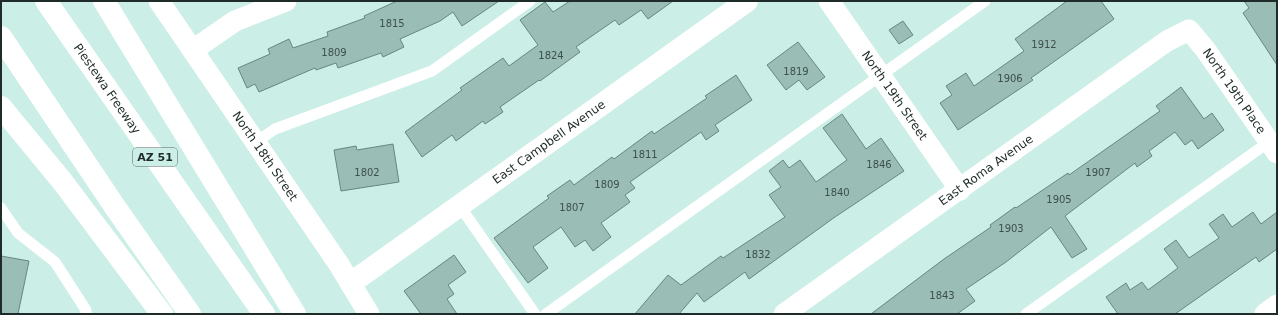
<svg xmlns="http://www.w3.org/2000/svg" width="1278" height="315" font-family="'DejaVu Sans',sans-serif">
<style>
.building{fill:#9abdb5;stroke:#678780}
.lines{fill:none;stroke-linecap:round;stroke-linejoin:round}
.service{stroke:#fff;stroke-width:11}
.minor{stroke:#fff;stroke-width:21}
.tertiary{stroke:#fff;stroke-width:22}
.motorway{stroke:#fff;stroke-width:22}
.labels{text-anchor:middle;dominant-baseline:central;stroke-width:3.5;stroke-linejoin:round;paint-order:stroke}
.number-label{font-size:10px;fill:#3d504b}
.shield{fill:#cbeee6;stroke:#526661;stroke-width:1}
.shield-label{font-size:11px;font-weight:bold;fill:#1e2b28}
.street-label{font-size:12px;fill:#1e2b28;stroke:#cbeee6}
</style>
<rect width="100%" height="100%" fill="#cbeee6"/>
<!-- building -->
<path class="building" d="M 397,1 L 499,1 L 462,26 L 453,12 L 440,21 L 400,39 L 404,47 L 383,57 L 381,53 L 338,68 L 336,63 L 316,70 L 315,68 L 259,92 L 255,84 L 247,88 L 238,68 L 270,54 L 268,49 L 289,39 L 293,48 L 328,36 L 327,32 L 365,18 L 364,16 Z
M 570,1 L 673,1 L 648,19 L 641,10 L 619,25 L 615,20 L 576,47 L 580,52 L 540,81 L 539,80 L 500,107 L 503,112 L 485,124 L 483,121 L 456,141 L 452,135 L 422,157 L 405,132 L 462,90 L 460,88 L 503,58 L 509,66 L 538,45 L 520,20 L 545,2 L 553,12 Z
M 1067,1 L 1101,1 L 1114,19 L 1031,78 L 1033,80 L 958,130 L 940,103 L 952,95 L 946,86 L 966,73 L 974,86 L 1024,51 L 1015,39 Z
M 1244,1 L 1277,1 L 1277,65 L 1243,13 L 1249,8 Z
M 903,21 L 913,35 L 899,44 L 889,30 Z
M 798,42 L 825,77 L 807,90 L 799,80 L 786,90 L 767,65 Z
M 736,75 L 752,100 L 715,125 L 719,131 L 706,140 L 701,132 L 630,182 L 635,188 L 625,195 L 630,202 L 601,223 L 611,237 L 593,251 L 585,240 L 575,247 L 561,227 L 533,247 L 548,268 L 528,283 L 494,238 L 549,198 L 547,196 L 570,180 L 574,185 L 612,157 L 614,159 L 652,131 L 654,134 L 707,98 L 705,96 Z
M 1181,87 L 1204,119 L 1212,113 L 1224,130 L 1198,149 L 1192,140 L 1185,145 L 1175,132 L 1149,151 L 1152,156 L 1137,167 L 1135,163 L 1065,216 L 1087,249 L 1072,258 L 1051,227 L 1006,262 L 966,289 L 975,301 L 957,314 L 871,314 L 944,259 L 991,227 L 990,225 L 1015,207 L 1016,208 L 1068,173 L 1069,175 L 1160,111 L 1156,106 Z
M 842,114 L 866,149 L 881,138 L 904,171 L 835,217 L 749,279 L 745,272 L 704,302 L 697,293 L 679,314 L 635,314 L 668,275 L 681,285 L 721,256 L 723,258 L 785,217 L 769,195 L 781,187 L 769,171 L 783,160 L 789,168 L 800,160 L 816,182 L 847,160 L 823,128 Z
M 393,144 L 399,182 L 341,191 L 334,150 L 356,146 L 357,150 Z
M 1253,212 L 1261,224 L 1277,212 L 1277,249 L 1259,262 L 1256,257 L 1175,314 L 1118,314 L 1106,297 L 1126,283 L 1130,290 L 1142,282 L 1148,290 L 1178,268 L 1164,249 L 1176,240 L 1189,258 L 1219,238 L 1209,224 L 1223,214 L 1232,227 Z
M 454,255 L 466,272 L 448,285 L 454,294 L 447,299 L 457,314 L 421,314 L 404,291 Z
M 1,256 L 29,261 L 18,314 L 1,314 Z"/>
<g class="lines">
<!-- service -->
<path class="service" d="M 256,142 L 275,129 L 432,71 L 530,1
M 459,205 L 535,314
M 1,208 L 18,233 L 55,262 L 86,310 L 86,314
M 546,314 L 985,1
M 1026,314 L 1269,142"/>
<!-- minor -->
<g class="minor">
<path id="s1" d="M 159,1 L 338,263 L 369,314"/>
<path id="s2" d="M 829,1 L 960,190"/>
<path d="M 193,50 L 235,21 L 286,1"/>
<path id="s3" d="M 784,314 L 1167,41 L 1189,30 L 1205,49 L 1277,153"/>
<path d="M 1265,314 L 1277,305"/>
</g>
<!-- tertiary -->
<path class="tertiary" id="s4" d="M 351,283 L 747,1"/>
<!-- motorway -->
<g class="motorway">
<path id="s5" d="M 46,1 L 264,314"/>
<path d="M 104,1 L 295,314"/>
<path d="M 1,37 L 115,207 L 190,314"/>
<path d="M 1,107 L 62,181 L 162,314"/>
</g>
</g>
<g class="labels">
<!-- number labels -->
<g class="number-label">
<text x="392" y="23">1815</text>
<text x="1044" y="44">1912</text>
<text x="334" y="52">1809</text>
<text x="551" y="55">1824</text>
<text x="796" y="71">1819</text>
<text x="1010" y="78">1906</text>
<text x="645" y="154">1811</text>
<text x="879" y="164">1846</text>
<text x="367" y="172">1802</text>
<text x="1098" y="172">1907</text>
<text x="607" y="184">1809</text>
<text x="837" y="192">1840</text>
<text x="1059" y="199">1905</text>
<text x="572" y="207">1807</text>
<text x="1011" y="228">1903</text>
<text x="758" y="254">1832</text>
<text x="942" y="295">1843</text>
</g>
<!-- shield labels -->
<rect class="shield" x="133" y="148" width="44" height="18" rx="3"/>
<g class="shield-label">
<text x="155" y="157">AZ 51</text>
</g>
<!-- street labels -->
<g class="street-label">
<text stroke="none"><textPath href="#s5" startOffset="107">Piestewa Freeway</textPath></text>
<text stroke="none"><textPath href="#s3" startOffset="571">North 19th Place</textPath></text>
<text stroke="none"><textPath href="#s2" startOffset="115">North 19th Street</textPath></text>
<text stroke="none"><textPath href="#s4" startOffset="243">East Campbell Avenue</textPath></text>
<text stroke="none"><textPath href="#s1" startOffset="188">North 18th Street</textPath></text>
<text stroke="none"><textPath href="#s3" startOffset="248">East Roma Avenue</textPath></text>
</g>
</g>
<!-- border -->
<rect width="1278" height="315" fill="none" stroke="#1e2b28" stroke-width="4"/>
</svg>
